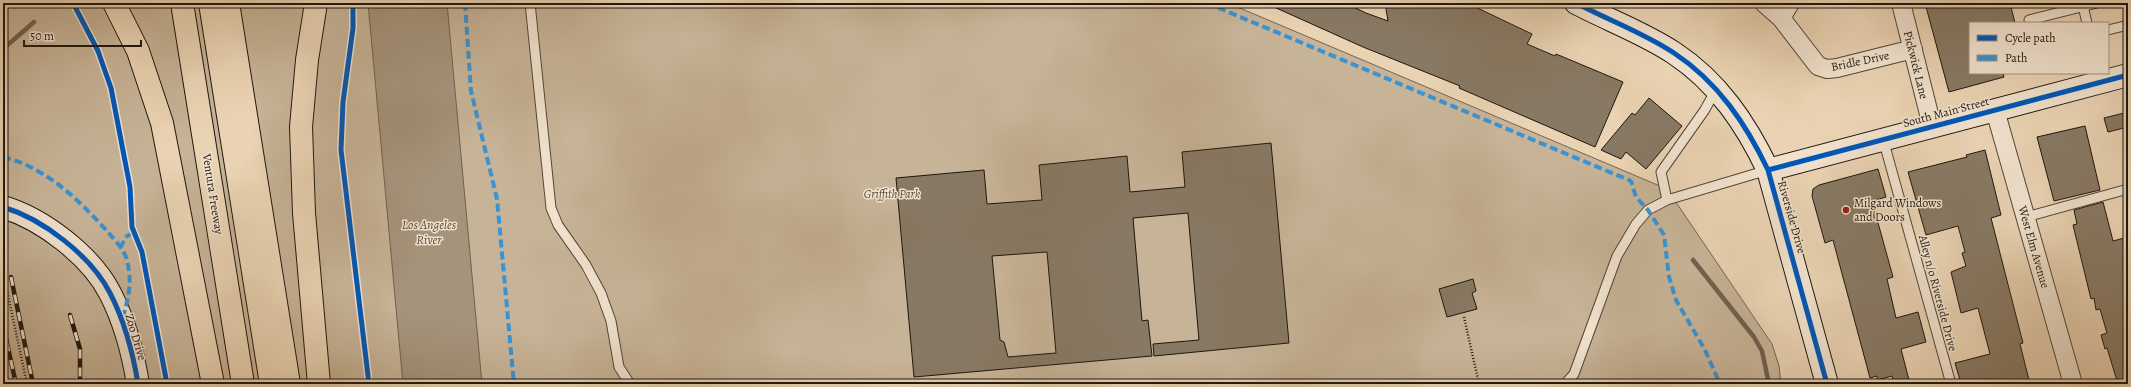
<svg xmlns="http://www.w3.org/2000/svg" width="2131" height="387" font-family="Alegreya,serif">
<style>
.green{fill:#c7b397;stroke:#726552}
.water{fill:#a5937b;stroke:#6f614f}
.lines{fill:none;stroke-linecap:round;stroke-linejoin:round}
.stream{stroke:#6f614f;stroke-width:4.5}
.building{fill:#887964;stroke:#1e170e;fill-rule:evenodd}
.lane-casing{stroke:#514637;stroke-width:11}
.street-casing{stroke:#514637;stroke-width:20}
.secondary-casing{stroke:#1e170e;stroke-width:24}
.highway-casing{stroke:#1e170e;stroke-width:24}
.path{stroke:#1e170e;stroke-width:2.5;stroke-dasharray:1 2;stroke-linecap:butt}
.lane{stroke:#f1e2ce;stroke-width:9}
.street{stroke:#f1e2ce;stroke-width:18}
.secondary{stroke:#f1e2ce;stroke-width:22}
.highway{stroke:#ead3b3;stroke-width:22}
.rail-casing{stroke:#1e170e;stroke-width:4.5}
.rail{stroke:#f1e2ce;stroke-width:3;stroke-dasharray:9;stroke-linecap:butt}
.quiet{stroke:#3a93d2;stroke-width:4;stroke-dasharray:8 4;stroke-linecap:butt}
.cycleway-casing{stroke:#f1e2ce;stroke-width:8}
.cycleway{stroke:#0057b8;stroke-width:5}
.poi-dot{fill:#8f2418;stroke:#f1e2ce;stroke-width:1.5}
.labels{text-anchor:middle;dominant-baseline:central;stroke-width:3;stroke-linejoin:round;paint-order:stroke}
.street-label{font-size:12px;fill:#1e170e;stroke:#f1e2ce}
.park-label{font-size:12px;font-style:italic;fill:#514637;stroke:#f1e2ce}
.poi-label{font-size:12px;fill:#1e170e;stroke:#f1e2ce;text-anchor:start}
.water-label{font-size:13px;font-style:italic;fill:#54493a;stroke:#f1e2ce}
</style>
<rect width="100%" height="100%" fill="#ead3b3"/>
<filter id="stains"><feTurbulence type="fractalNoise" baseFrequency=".005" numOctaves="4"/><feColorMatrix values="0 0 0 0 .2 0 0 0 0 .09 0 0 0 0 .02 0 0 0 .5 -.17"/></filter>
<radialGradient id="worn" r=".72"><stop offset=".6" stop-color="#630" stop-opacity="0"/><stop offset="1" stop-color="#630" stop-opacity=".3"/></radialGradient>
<!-- green -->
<path class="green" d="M 3,3 L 1228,3 L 1667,189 L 1772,344 L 1779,366 L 1781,384 L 3,384 Z"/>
<!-- water -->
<path class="water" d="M 368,3 L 447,3 L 482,384 L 403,384 Z"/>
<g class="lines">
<!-- stream -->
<path class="stream" d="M 3,49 L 34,22
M 1693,260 L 1754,337 L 1762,351 L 1769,384"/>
</g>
<!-- building -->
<path class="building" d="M 1265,3 L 1345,3 L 1366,13 L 1388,21 L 1385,3 L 1467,3 L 1532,34 L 1527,44 L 1555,56 L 1556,54 L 1623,82 L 1595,147 L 1459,88 L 1460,86 L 1363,47 Z
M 1925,3 L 2010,3 L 2015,23 L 1970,23 L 1970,73 L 2003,73 L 2004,77 L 1949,92 Z
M 1649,98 L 1682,126 L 1646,169 L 1626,152 L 1621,159 L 1601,150 L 1632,113 L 1635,115 Z
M 2128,112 L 2128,127 L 2108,132 L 2104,118 Z
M 2085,126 L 2100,190 L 2054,201 L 2037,137 Z
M 1271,143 L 1289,343 L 1154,356 L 1153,344 L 1199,340 L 1188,213 L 1133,218 L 1142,321 L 1148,320 L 1152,356 L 914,377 L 896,178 L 984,170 L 987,204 L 1042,200 L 1039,165 L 1127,156 L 1130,192 L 1185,187 L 1182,152 ZM 1047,252 L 1056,353 L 1008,357 L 1004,342 L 1000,340 L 992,256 Z
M 1985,150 L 2001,215 L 1991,218 L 2023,343 L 2020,344 L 2030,384 L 1965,384 L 1965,379 L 1960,380 L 1955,363 L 1990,354 L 1978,308 L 1961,313 L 1951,272 L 1966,266 L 1962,253 L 1965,252 L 1958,226 L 1926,235 L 1908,172 L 1967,157 L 1966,155 Z
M 1878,169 L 1886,197 L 1872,201 L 1893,277 L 1887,279 L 1896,318 L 1918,312 L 1926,342 L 1901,349 L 1910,384 L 1894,384 L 1892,376 L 1877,380 L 1877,376 L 1870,378 L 1833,240 L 1825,243 L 1812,196 L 1813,189 L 1819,185 Z
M 2103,202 L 2113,241 L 2128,237 L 2128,384 L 2118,384 L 2107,348 L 2105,349 L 2101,335 L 2107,333 L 2100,309 L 2096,310 L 2094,298 L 2091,299 L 2073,225 L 2077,224 L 2074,210 Z
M 1473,279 L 1476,291 L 1472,293 L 1477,309 L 1447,317 L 1439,289 Z"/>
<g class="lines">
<!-- lane casing -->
<g class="lane-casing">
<path id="lane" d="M 530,3 L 551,208 L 558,225 L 586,265 L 601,293 L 611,321 L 619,367 L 630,384
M 2083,6 L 2087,23
M 2029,20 L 2097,3
M 2108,30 L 2128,25
M 1883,139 L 1951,384
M 1667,200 L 1661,172 L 1704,111 L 1716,90
M 2026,217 L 2128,189
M 1565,384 L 1574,374 L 1617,256 L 1636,224 L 1648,210 L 1667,200 L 1768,170"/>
</g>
<!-- street casing -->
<g class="street-casing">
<path id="street" d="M 1764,3 L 1781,18 L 1818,66 L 1827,69 L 1837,68 L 1913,49
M 1901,3 L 1932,126
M 1781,18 L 1790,3
M 1995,110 L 2073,384"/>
</g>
<!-- secondary casing -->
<g class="secondary-casing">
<path id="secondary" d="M 1576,3 C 1608,20 1644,33 1674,53 C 1718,82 1746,124 1768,170 L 1827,384
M 1768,170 L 2128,75
M 3,207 C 43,219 91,256 110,293 C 125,322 133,353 138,384"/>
</g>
<!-- highway casing -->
<g class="highway-casing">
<path id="highway" d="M 114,3 L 138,51 L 162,123 L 213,384
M 182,3 L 243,384
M 210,3 L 271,384
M 228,3 L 289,384
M 316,3 L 307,60 L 301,127 L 304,213 L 319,384"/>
</g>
<!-- path -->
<path class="path" d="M 3,272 L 27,384
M 1464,317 L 1479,384"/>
<!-- lane -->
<use href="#lane" class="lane"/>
<!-- street -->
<use href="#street" class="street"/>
<!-- secondary -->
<use href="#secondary" class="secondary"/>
<!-- highway -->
<use href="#highway" class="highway"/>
<!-- rail casing -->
<g class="rail-casing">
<path id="rail" d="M 11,277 L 33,384
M 70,315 L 80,349 L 80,384
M 3,325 L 16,384"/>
</g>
<!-- rail -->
<use href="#rail" class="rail"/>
<!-- quiet -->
<path class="quiet" d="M 465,3 L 471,91 L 497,199 L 514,384
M 1207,3 L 1631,181 L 1636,197 L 1648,210 L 1664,235 L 1669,277 L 1676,300 L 1705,350 L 1720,384
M 3,157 C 45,167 78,199 106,230 C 113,238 122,247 126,257 C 133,280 129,297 122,320
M 120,248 L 127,236 L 134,233"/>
<!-- cycleway casing -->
<g class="cycleway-casing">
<path id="cycleway" d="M 73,3 L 98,51 L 111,88 L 130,187 L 132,227 L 142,252 L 167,384
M 353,3 L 353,28 L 343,102 L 341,150 L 369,384
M 1576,3 C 1608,20 1644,33 1674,53 C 1718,82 1746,124 1768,170 L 1827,384
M 1768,170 L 2128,75
M 3,207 C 43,219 91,256 110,293 C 125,322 133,353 138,384"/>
</g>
<!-- cycleway -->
<use href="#cycleway" class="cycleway"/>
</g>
<!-- markers -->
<circle class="poi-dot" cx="1846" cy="210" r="4"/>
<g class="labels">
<!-- street labels -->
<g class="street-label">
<text transform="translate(1860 61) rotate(-12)">Bridle Drive</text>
<text transform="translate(1916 65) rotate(76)">Pickwick Lane</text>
<text transform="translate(1946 112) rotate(-15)">South Main Street</text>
<text transform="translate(213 194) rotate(81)">Ventura Freeway</text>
<text transform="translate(1792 217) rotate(74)">Riverside Drive</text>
<text transform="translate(2034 247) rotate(74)">West Elm Avenue</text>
<text transform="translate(1938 293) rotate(75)">Alley n/o Riverside Drive</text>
<text transform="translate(136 337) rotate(73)">Zoo Drive</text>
</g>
<!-- park labels -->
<g class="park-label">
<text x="892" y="194">Griffith Park</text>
</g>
<!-- poi labels -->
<g class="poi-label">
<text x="1854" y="203">Milgard Windows<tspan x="1854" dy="14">and Doors</tspan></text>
</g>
<!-- water labels -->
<g class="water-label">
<text x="429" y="224">Los Angeles<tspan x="429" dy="15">River</tspan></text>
</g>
</g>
<!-- margin -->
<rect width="2131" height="387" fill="none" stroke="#ead3b3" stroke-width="16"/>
<rect x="4" y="4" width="2123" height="379" fill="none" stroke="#1e170e" stroke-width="2"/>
<rect x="8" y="8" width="2115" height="371" fill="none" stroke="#1e170e"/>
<!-- legend -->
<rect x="1969" y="22" width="140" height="52" fill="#f1e2ce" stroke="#9d9181"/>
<rect x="1977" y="35" width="20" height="6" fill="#0057b8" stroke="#9d9181"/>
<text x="2005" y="42" font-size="12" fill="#1e170e">Cycle path</text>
<rect x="1977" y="55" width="20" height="6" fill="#3a93d2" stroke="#9d9181"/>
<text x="2005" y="62" font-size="12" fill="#1e170e">Path</text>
<!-- scale -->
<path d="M24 40v6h117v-6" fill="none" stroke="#1e170e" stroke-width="2"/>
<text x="30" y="40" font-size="12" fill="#1e170e" stroke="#f1e2ce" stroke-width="3" paint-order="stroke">50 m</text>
<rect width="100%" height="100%" filter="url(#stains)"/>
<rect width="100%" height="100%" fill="url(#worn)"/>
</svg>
